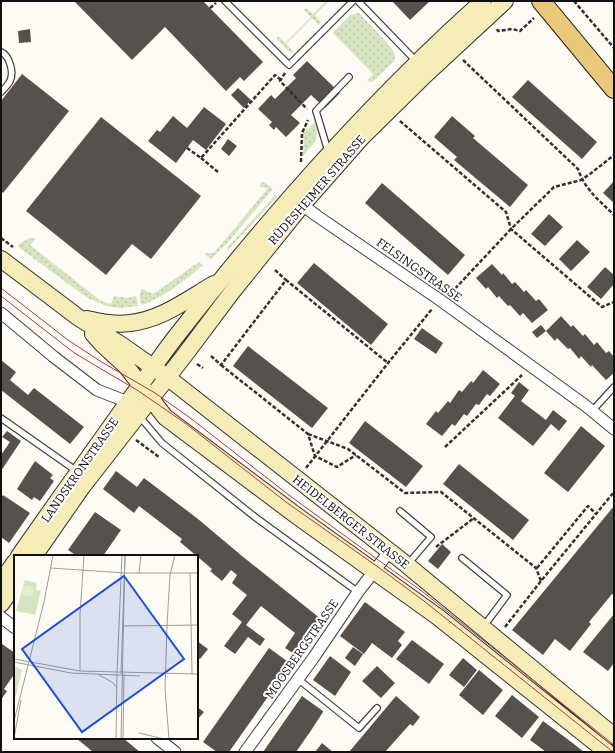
<svg xmlns="http://www.w3.org/2000/svg" width="615" height="753" font-family="Bitter,serif">
<style>
.grass{fill:url(#grass-dots)}
.building{fill:#57514d}
.lines{fill:none;stroke-linecap:round;stroke-linejoin:round}
.lane-casing{stroke:#434343;stroke-width:8}
.street-casing{stroke:#434343;stroke-width:13}
.secondary-casing{stroke:#323232;stroke-width:18}
.primary-casing{stroke:#212121;stroke-width:20}
.path{stroke:#323232;stroke-width:2.5;stroke-dasharray:4 2;stroke-linecap:butt}
.lane{stroke:#fff;stroke-width:5.5}
.street{stroke:#fff;stroke-width:11}
.secondary{stroke:#f6ecb7;stroke-width:16}
.primary{stroke:#e9c979;stroke-width:18}
.tram{stroke:#b13742;stroke-width:1}
.labels{text-anchor:middle;dominant-baseline:central;stroke-width:4;stroke-linejoin:round;paint-order:stroke}
.street-label{font-size:12px;fill:#101010;stroke:#fff}
.inset-road{fill:none;stroke:#9f9d99;stroke-width:1}
.view{fill:#1d4ed8;fill-opacity:0.15;stroke:#1d4ed8;stroke-width:2}
.inset-edge{fill:none;stroke:#101010;stroke-width:2}
</style>
<defs>
<pattern id="grass-dots" width="8" height="8" patternUnits="userSpaceOnUse"><rect width="8" height="8" fill="#d5e5c1"/><path d="M2 2h.1M6 6h.1" fill="none" stroke="#b6c3a5" stroke-width="1.8" stroke-linecap="round"/></pattern>
</defs>
<rect width="100%" height="100%" fill="#fefbf4"/>
<!-- grass -->
<path class="grass" d="M 326,1 L 329,1 L 315,15 L 321,22 L 319,25 L 312,18 L 286,44 L 293,51 L 291,52 L 288,51 L 277,39 L 278,36 L 285,43 L 311,17 L 304,10 L 306,8 L 313,14 Z
M 359,13 L 388,44 L 394,52 L 395,57 L 394,61 L 375,80 L 371,82 L 367,81 L 373,74 L 333,33 L 350,15 Z
M 315,122 L 317,128 L 316,141 L 303,156 L 303,146 L 304,144 L 303,133 Z
M 262,182 L 264,182 L 273,189 L 228,242 L 211,259 L 205,254 L 206,253 L 214,253 L 268,188 L 259,187 Z
M 275,195 L 277,197 L 228,250 L 227,248 Z
M 30,238 L 36,238 L 30,245 L 101,301 L 111,304 L 114,296 L 127,298 L 136,296 L 138,306 L 121,308 L 107,306 L 90,299 L 82,294 L 17,246 L 25,240 Z
M 199,262 L 203,265 C 183,282 166,296 142,305 C 140,299 138,295 142,289 L 153,294 Z"/>
<!-- building -->
<path class="building" d="M 74,1 L 203,1 L 263,62 L 244,81 L 240,77 L 226,91 L 165,27 L 132,60 Z
M 392,1 L 430,1 L 410,20 Z
M 30,29 L 31,42 L 19,43 L 18,31 Z
M 307,61 L 340,93 L 325,108 L 311,95 L 291,115 L 300,123 L 286,137 L 276,127 L 274,130 L 269,125 L 272,122 L 258,109 L 271,95 L 275,99 L 296,78 L 293,75 Z
M 22,74 L 69,111 L 3,193 L 1,191 L 1,101 Z
M 528,80 L 597,142 L 582,159 L 512,97 Z
M 238,88 L 251,100 L 244,108 L 231,95 Z
M 204,107 L 226,124 L 206,150 L 193,140 L 176,163 L 148,141 L 157,130 L 160,132 L 173,116 L 187,128 Z
M 452,116 L 475,136 L 473,138 L 528,185 L 510,207 L 454,160 L 457,157 L 434,137 Z
M 101,117 L 201,196 L 151,259 L 132,244 L 106,275 L 26,211 Z
M 228,139 L 237,146 L 229,156 L 221,149 Z
M 614,181 L 614,203 L 603,193 Z
M 382,183 L 465,255 L 448,275 L 365,203 Z
M 549,214 L 563,227 L 545,246 L 531,234 Z
M 577,240 L 590,252 L 571,271 L 559,259 Z
M 314,263 L 388,324 L 371,345 L 297,283 Z
M 492,264 L 502,275 L 503,273 L 512,284 L 515,282 L 524,292 L 526,290 L 536,301 L 539,299 L 548,310 L 532,323 L 523,313 L 520,316 L 510,305 L 508,306 L 499,296 L 497,298 L 488,287 L 486,289 L 476,278 Z
M 605,267 L 614,275 L 614,284 L 601,299 L 587,287 Z
M 561,316 L 571,327 L 573,325 L 583,336 L 585,334 L 594,345 L 597,342 L 606,353 L 609,351 L 614,357 L 614,373 L 606,380 L 592,365 L 591,367 L 581,356 L 579,359 L 570,348 L 568,349 L 557,338 L 555,341 L 546,331 L 537,338 L 532,332 L 541,325 L 546,331 Z
M 422,328 L 443,343 L 436,354 L 414,339 Z
M 248,346 L 328,408 L 312,428 L 233,366 Z
M 1,360 L 16,372 L 10,380 L 28,395 L 34,388 L 84,427 L 70,444 L 1,390 Z
M 483,370 L 500,384 L 490,396 L 487,394 L 479,405 L 476,404 L 467,416 L 464,414 L 455,426 L 452,424 L 442,436 L 426,424 L 436,411 L 438,413 L 448,401 L 450,403 L 459,390 L 462,392 L 471,381 L 473,383 Z
M 519,382 L 529,390 L 521,401 L 546,420 L 553,410 L 567,421 L 559,431 L 551,424 L 533,446 L 498,418 L 515,396 L 511,393 Z
M 365,421 L 423,466 L 406,487 L 349,443 Z
M 581,426 L 605,446 L 568,492 L 544,473 Z
M 7,431 L 21,441 L 1,471 L 1,455 L 10,442 L 2,437 Z
M 35,461 L 53,475 L 50,478 L 54,481 L 40,501 L 34,497 L 32,500 L 17,489 Z
M 459,464 L 529,520 L 513,540 L 443,484 Z
M 116,471 L 137,487 L 144,478 L 198,519 L 242,556 L 321,619 L 296,655 L 285,648 L 295,633 L 261,606 L 246,625 L 265,639 L 260,646 L 248,637 L 235,654 L 224,646 L 242,622 L 232,614 L 247,595 L 232,583 L 237,575 L 231,570 L 222,581 L 210,571 L 212,569 L 180,542 L 182,539 L 139,506 L 134,513 L 103,489 Z
M 3,495 L 30,513 L 9,543 L 1,537 L 1,498 Z
M 614,506 L 614,595 L 612,594 L 589,622 L 591,624 L 570,651 L 555,639 L 543,655 L 512,630 Z
M 95,512 L 121,530 L 103,556 L 77,556 L 68,550 Z
M 442,544 L 451,552 L 438,569 L 428,561 Z
M 365,602 L 405,632 L 398,641 L 402,645 L 392,658 L 372,643 L 364,654 L 340,636 Z
M 614,614 L 614,663 L 608,671 L 583,652 Z
M 412,640 L 444,664 L 429,684 L 396,659 Z
M 197,641 L 208,649 L 200,659 L 197,657 Z
M 2,644 L 15,653 L 15,673 L 4,689 L 7,691 L 1,700 L 1,646 Z
M 353,647 L 363,654 L 355,666 L 345,658 Z
M 269,648 L 291,664 L 229,752 L 217,752 L 203,742 Z
M 330,656 L 351,672 L 335,696 L 313,680 Z
M 463,658 L 477,670 L 464,687 L 449,675 Z
M 377,666 L 395,683 L 381,698 L 362,681 Z
M 479,670 L 503,690 L 483,715 L 459,695 Z
M 512,695 L 539,717 L 522,738 L 495,716 Z
M 302,696 L 323,711 L 323,712 L 310,732 L 296,752 L 263,752 Z
M 396,696 L 420,717 L 413,726 L 410,724 L 385,752 L 349,752 Z
M 197,707 L 204,712 L 197,720 Z
M 543,721 L 566,738 L 584,752 L 546,752 L 530,740 Z
M 76,738 L 123,738 L 140,752 L 93,752 Z
M 322,743 L 333,752 L 315,752 Z"/>
<g class="lines">
<!-- lane casing -->
<g class="lane-casing">
<path id="lane" d="M 225,1 L 289,65 L 353,1
M 358,1 L 416,61
M 1,52 C 10,56 14,73 10,81 C 8,85 4,89 1,92
M 328,151 L 316,111 L 349,77
M 592,411 L 614,387
M 140,417 L 162,443 L 167,447 L 255,517 L 358,592
M 1,418 L 78,472
M 400,511 L 431,537 L 408,564
M 462,558 L 507,595 L 484,626
M 298,679 L 359,728 L 377,708"/>
</g>
<!-- street casing -->
<g class="street-casing">
<path id="street" d="M 297,201 L 317,216 L 440,300 L 586,406 L 614,429
M 1,313 L 54,357 L 97,390 L 133,404
M 1,617 L 15,628
M 157,738 L 175,752
M 245,752 L 314,657 L 358,592 L 389,552"/>
</g>
<!-- secondary casing -->
<g class="secondary-casing">
<path id="secondary" d="M 1,259 L 79,318 L 123,346 L 167,377 L 407,565 L 614,736
M 87,319 C 101,322 115,325 130,323 C 161,320 188,299 214,284
M 93,334 L 102,344 L 126,366 L 165,417 L 297,516 L 438,617 L 607,752
M 19,556 C 56,503 93,451 131,398 C 145,379 159,359 174,339 C 268,218 369,103 483,1
M 34,556 L 82,487 L 184,356 L 232,292 L 302,205 L 362,137 L 422,78 L 505,1
M 1,582 L 15,562
M 1,604 L 15,584"/>
</g>
<!-- primary casing -->
<g class="primary-casing">
<path id="primary" d="M 541,1 L 614,89"/>
</g>
<!-- path -->
<path class="path" d="M 574,1 L 614,48
M 210,8 L 216,3
M 497,29 L 498,31 L 512,29 L 520,31 L 534,18
M 463,60 L 578,169 C 585,190 599,200 614,215
M 285,73 L 280,81 L 307,109
M 400,121 L 506,212 L 511,229 L 602,307 L 614,302
M 187,148 L 201,158 L 275,75 L 281,80
M 201,158 L 218,172
M 301,162 L 302,133 L 308,120
M 1,238 L 13,247
M 275,270 L 286,280
M 451,293 L 511,229 L 554,187 L 581,180 L 590,174 L 614,155
M 211,356 L 221,365 L 286,280 L 388,363
M 197,364 L 203,368
M 221,365 L 308,434 L 315,456 L 337,467 L 356,455
M 308,434 L 348,449 L 405,493 L 441,492 L 536,568 L 541,581
M 136,440 L 159,457
M 445,447 L 522,375
M 306,468 L 388,363 L 432,309
M 436,547 L 474,518
M 537,568 L 588,506 L 596,514
M 505,627 L 541,581 L 614,492"/>
<!-- lane -->
<use href="#lane" class="lane"/>
<!-- street -->
<use href="#street" class="street"/>
<!-- secondary -->
<use href="#secondary" class="secondary"/>
<!-- primary -->
<use href="#primary" class="primary"/>
<!-- tram -->
<path class="tram" d="M 1,288 L 68,340 L 100,361 L 155,393 L 189,417 L 290,496 L 381,562 L 423,592 L 614,745
M 1,296 L 73,352 L 96,366 L 137,390 L 185,423 L 286,502 L 378,567 L 424,601 L 613,752"/>
</g>
<g class="labels">
<!-- street labels -->
<g class="street-label">
<text transform="translate(317 190) rotate(-49)">RÜDESHEIMER STRASSE</text>
<text transform="translate(419 270) rotate(35)">FELSINGSTRASSE</text>
<text transform="translate(80 470) rotate(-55)">LANDSKRONSTRASSE</text>
<text transform="translate(351 522) rotate(38)">HEIDELBERGER STRASSE</text>
<text transform="translate(302 649) rotate(-55)">MOOSBERGSTRASSE</text>
</g>
</g>
<!-- overview -->
<g transform="translate(14 555)">
<rect width="184" height="184" fill="#fefbf4"/>
<path d="M 0,111 L 8,115 L 0,148 Z" fill="#d5e5c1"/>
<path d="M 11,25 L 23,28 L 22,35 L 27,36 L 21,60 L 2,56 Z" fill="#d5e5c1"/>
<path d="M8.5 36a5.5 5.5 0 1 1 11 0a5.5 5.5 0 1 1-11 0Z" fill="#e5eed1"/>
<path class="inset-road" d="M 37,13 L 111,18 L 184,18M 125,18 L 127,0M 176,18 L 178,119M 109,71 L 184,70M 0,104 L 66,116 L 184,119M 0,107 L 57,118 L 126,121M 66,116 L 66,59 L 70,0M 103,118 L 108,0M 107,119 L 111,0M 85,120 L 98,127 L 103,133M 0,166 L 30,47 L 39,0M 125,178 L 150,184M 0,183 L 7,145M 102,184 L 103,118M 107,184 L 111,0M 109,184 L 110,119M 155,184 L 151,134 L 153,70 L 156,20 L 161,0"/>
<path class="view" d="M 110,21 L 170,104 L 68,177 L 8,94 Z"/>
<rect width="184" height="184" class="inset-edge"/>
</g>
<!-- border -->
<rect width="615" height="753" fill="none" stroke="#101010" stroke-width="4"/>
</svg>
